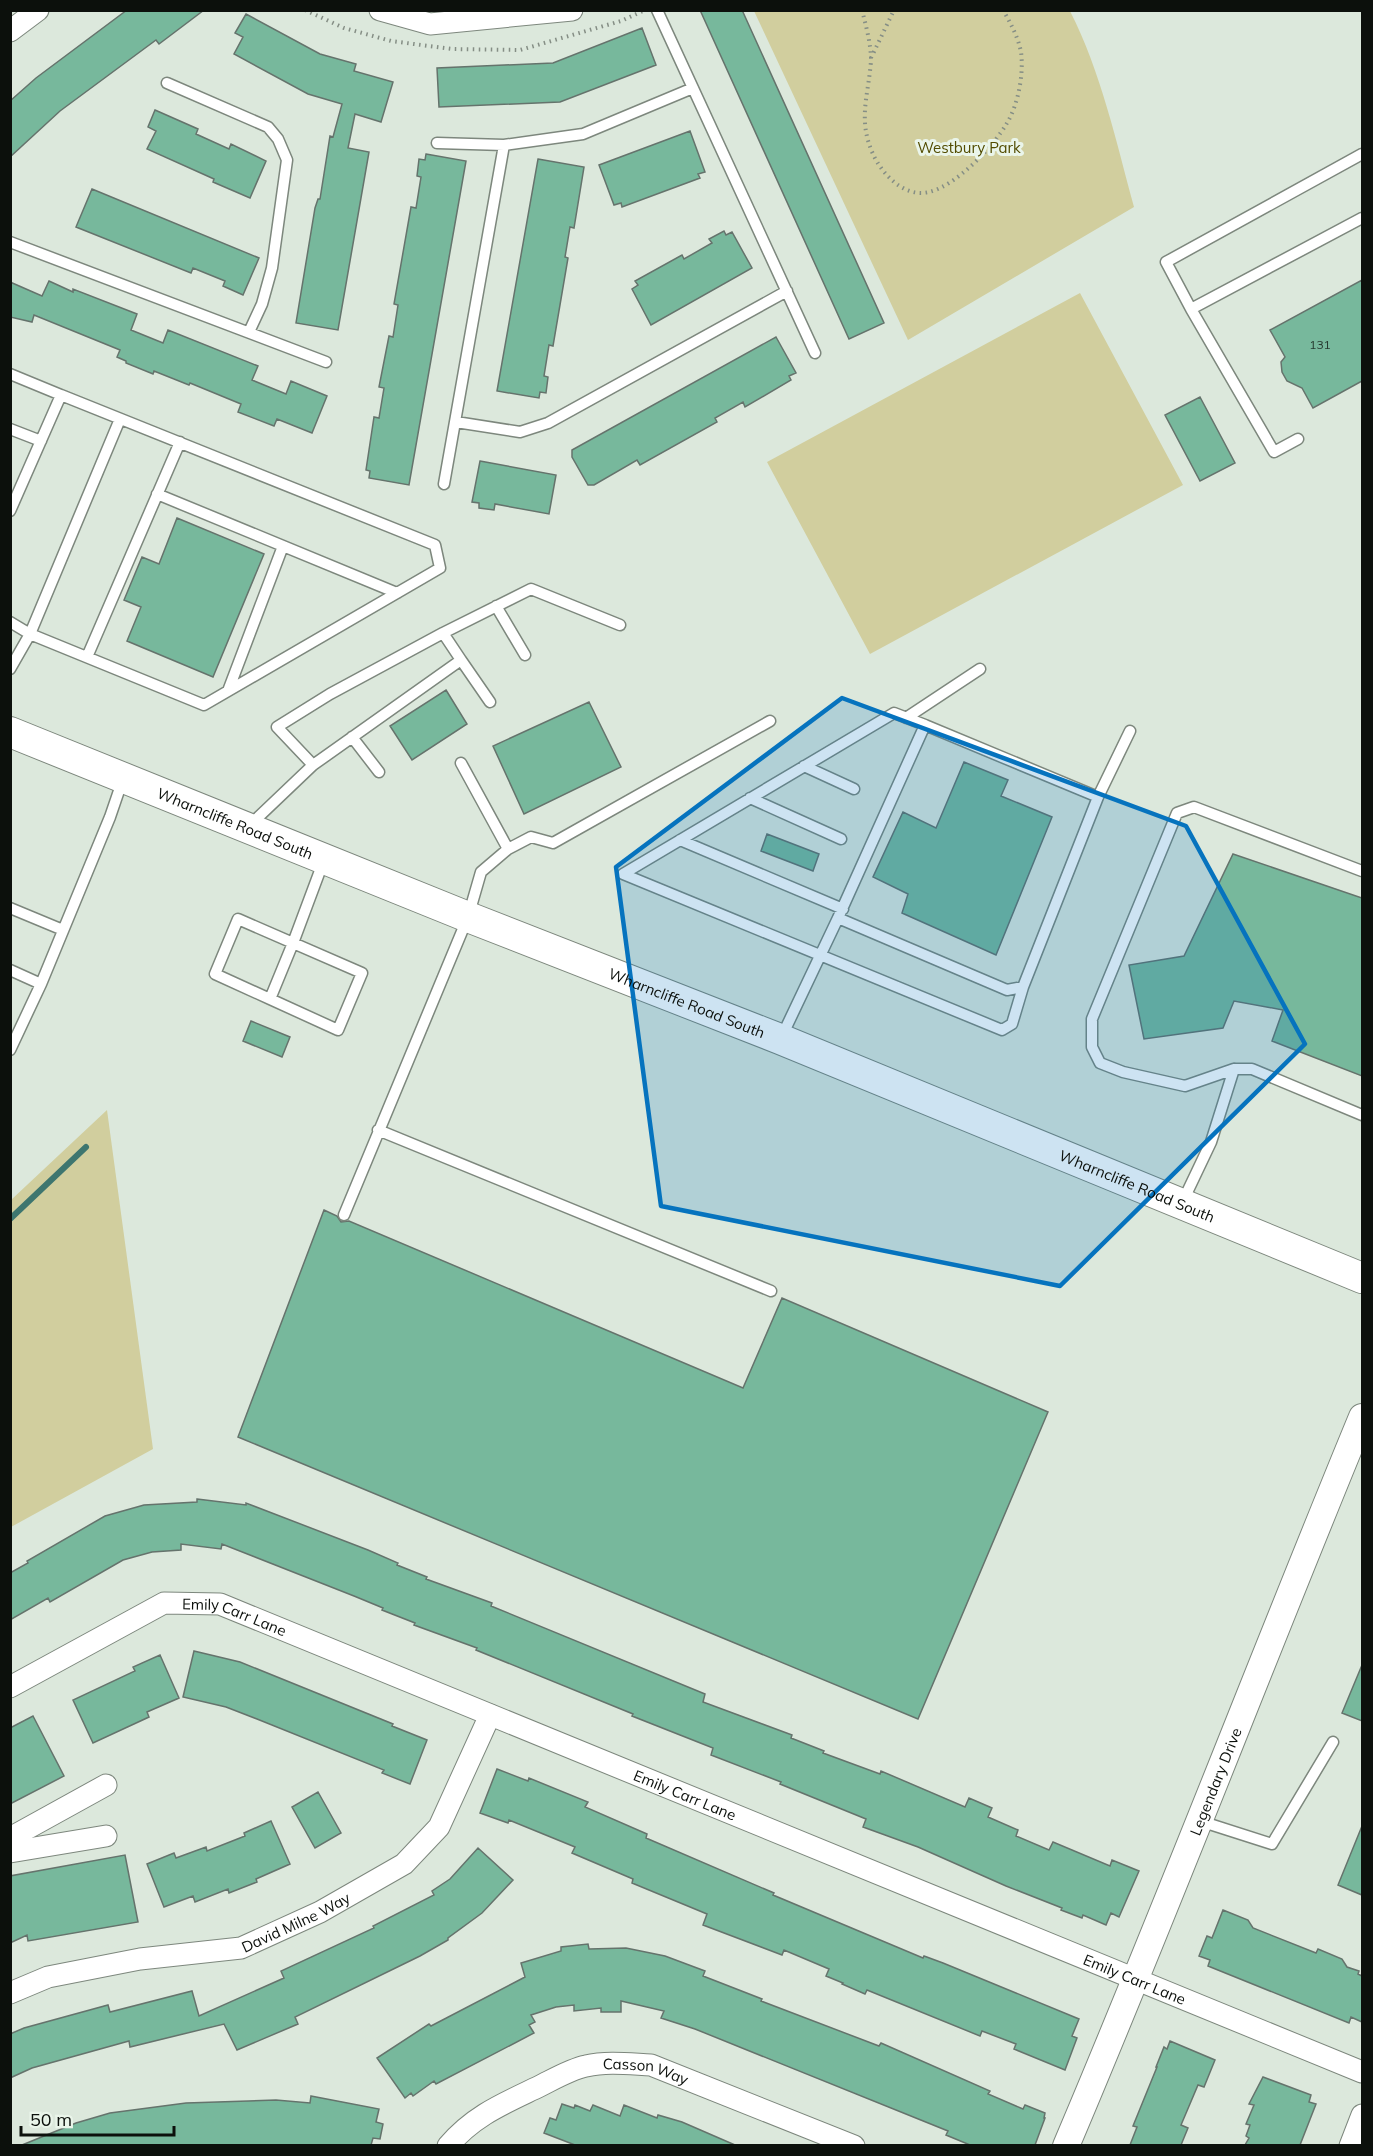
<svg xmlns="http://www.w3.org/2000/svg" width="1373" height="2156" font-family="Mulish,sans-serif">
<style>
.green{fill:#d1ce9e}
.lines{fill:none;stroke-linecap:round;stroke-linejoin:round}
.stream{stroke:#3e766f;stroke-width:6}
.building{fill:#77b89c;stroke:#65736c;stroke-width:1.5}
.service-casing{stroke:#7d877d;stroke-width:13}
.minor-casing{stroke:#7d877d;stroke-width:23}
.tertiary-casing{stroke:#7d877d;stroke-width:28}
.secondary-casing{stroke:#7d877d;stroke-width:32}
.path{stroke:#858e85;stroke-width:4;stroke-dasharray:1.5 4.5;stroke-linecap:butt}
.service{stroke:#fff;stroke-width:10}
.minor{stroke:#fff;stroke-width:21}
.tertiary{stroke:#fff;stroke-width:26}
.secondary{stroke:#fff;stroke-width:30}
.marked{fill:#0673be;fill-opacity:0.2;stroke:#0673be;stroke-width:4.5;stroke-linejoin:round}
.labels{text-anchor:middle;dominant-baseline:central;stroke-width:6;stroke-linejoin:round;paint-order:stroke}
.number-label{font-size:12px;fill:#273a30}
.park-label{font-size:15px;fill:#524c00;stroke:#eaf5ea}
.street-label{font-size:15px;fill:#0c100c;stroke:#eaf5ea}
</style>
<rect width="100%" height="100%" fill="#dce8dc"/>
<!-- green -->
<path class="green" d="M 754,11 L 1070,11 C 1101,72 1116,141 1134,207 L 908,340 Z
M 1080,293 L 1183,485 L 870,654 L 767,462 Z
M 107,1110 L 153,1449 L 11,1527 L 11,1200 Z"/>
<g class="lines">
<!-- stream -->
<path class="stream" d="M 10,1219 L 86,1147"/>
</g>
<!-- building -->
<path class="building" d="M 127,10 L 204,10 L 159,44 L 156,40 L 60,111 L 10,157 L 10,101 L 36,78 Z
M 700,10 L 742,10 L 884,323 L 849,339 Z
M 246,14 L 320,54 L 356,64 L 354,71 L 393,82 L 381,122 L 355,114 L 348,148 L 369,152 L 338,330 L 296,323 L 315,208 L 318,199 L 320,199 L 330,136 L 333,137 L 342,104 L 308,94 L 234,54 L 243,37 L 235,33 Z
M 642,28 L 656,65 L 560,102 L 439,107 L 437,68 L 553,63 Z
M 155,110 L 198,129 L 196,134 L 229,149 L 231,144 L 266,161 L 250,198 L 213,182 L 214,179 L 147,149 L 156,131 L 148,127 Z
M 690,131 L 705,172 L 698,174 L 700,178 L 622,207 L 621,203 L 614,205 L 599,165 Z
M 426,154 L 466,161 L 409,485 L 369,478 L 370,471 L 366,470 L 374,417 L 379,418 L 384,388 L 379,387 L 389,336 L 393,337 L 398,305 L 394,304 L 411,207 L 416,208 L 421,177 L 417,176 L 419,159 L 425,160 Z
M 538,159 L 584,167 L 574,228 L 570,227 L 565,257 L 568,258 L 553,346 L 549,345 L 544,376 L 548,377 L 546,393 L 540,392 L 539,398 L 497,391 Z
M 92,189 L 259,258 L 243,295 L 223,286 L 225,281 L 193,268 L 191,273 L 76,227 Z
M 724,231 L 726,235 L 732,232 L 752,268 L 651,325 L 632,289 L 638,285 L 635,281 L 682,255 L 684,259 L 712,243 L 709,239 Z
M 1362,280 L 1362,381 L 1313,408 L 1302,388 L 1287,381 L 1282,372 L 1281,362 L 1285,357 L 1270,330 Z
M 49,281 L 73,292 L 73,289 L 137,314 L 131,330 L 163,343 L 168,330 L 258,366 L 252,380 L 286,394 L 291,381 L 327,396 L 312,433 L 277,419 L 274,426 L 238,412 L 241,404 L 190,383 L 189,385 L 154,371 L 153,374 L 126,363 L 126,361 L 117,357 L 120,350 L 34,315 L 32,322 L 10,317 L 10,282 L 42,296 Z
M 776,337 L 796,373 L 789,376 L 791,380 L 745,407 L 743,402 L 715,418 L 717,422 L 640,465 L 637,460 L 594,485 L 588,485 L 572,457 L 572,450 Z
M 1200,397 L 1235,463 L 1200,481 L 1165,415 Z
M 480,461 L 556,475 L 549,514 L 495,504 L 494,510 L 479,508 L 479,503 L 472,502 Z
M 177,518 L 264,554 L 213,677 L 127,641 L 141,607 L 124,600 L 142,557 L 159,564 Z
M 446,690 L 467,724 L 412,760 L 390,726 Z
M 589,702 L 621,767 L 524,814 L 493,746 Z
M 964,762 L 1008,780 L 1001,796 L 1052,817 L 996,955 L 902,913 L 908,894 L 873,877 L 903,812 L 936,828 Z
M 767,834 L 819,854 L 813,871 L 761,851 Z
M 1233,854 L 1362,898 L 1362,1076 L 1272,1041 L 1283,1010 L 1234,1001 L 1223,1028 L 1144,1039 L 1129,965 L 1184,956 Z
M 251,1021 L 290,1037 L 282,1057 L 243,1041 Z
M 324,1210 L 337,1216 L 341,1222 L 349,1221 L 743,1388 L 782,1298 L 1048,1412 L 918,1719 L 238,1437 Z
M 197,1499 L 246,1505 L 246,1503 L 368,1550 L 398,1563 L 397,1565 L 427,1577 L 426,1579 L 492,1603 L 491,1606 L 705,1694 L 703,1702 L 792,1735 L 791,1738 L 824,1751 L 823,1753 L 880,1774 L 881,1771 L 965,1807 L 969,1798 L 992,1808 L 988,1817 L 1018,1830 L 1016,1836 L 1049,1850 L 1053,1842 L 1110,1866 L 1112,1860 L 1139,1871 L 1119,1917 L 1111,1913 L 1106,1925 L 1083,1915 L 1082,1918 L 1061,1910 L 1062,1908 L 1006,1886 L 918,1847 L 863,1827 L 866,1819 L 780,1784 L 781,1782 L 711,1755 L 713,1748 L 632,1716 L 633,1714 L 476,1650 L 477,1648 L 414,1625 L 415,1623 L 382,1610 L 383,1608 L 354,1596 L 222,1544 L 221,1549 L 181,1544 L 181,1550 L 152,1552 L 123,1560 L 50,1602 L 48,1598 L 10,1620 L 10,1573 L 28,1563 L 27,1561 L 105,1516 L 144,1505 L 197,1502 Z
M 194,1651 L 240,1662 L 393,1724 L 392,1726 L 427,1740 L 410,1784 L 382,1773 L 384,1770 L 257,1719 L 226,1707 L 183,1697 Z
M 160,1655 L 179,1698 L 147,1712 L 149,1717 L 93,1743 L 73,1700 L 135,1671 L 133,1667 Z
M 1362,1665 L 1362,1721 L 1342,1713 Z
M 33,1716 L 64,1776 L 10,1804 L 10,1728 Z
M 497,1769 L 528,1781 L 529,1778 L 588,1802 L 585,1807 L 647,1834 L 646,1838 L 774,1893 L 773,1895 L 923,1958 L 924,1956 L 943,1963 L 1079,2019 L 1072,2036 L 1077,2038 L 1065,2070 L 1014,2049 L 1016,2044 L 982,2031 L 980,2036 L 867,1990 L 865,1994 L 842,1984 L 843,1983 L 826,1976 L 829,1969 L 784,1950 L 782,1955 L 703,1925 L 707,1914 L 632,1883 L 633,1879 L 572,1853 L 575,1847 L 509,1820 L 508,1823 L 480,1813 Z
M 318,1792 L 341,1833 L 315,1848 L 292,1807 Z
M 271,1821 L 290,1864 L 256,1879 L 257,1882 L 229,1893 L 228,1889 L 195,1902 L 193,1896 L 164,1907 L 147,1864 L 174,1853 L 176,1858 L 206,1847 L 207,1851 L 245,1836 L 244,1833 Z
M 1362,1826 L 1362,1895 L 1338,1885 Z
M 478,1848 L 513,1880 L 482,1913 L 448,1938 L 448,1940 L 420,1956 L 295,2017 L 298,2024 L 237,2050 L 224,2024 L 130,2047 L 129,2041 L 32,2068 L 10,2078 L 10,2034 L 24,2028 L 108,2005 L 110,2012 L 192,1991 L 199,2016 L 284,1978 L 281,1971 L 374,1928 L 373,1926 L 434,1895 L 432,1891 L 450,1879 Z
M 125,1855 L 138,1922 L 28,1941 L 27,1935 L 10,1943 L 10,1876 Z
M 1223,1910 L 1248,1920 L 1253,1928 L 1316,1953 L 1318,1949 L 1342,1959 L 1347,1967 L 1359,1971 L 1358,1974 L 1362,1976 L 1362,2022 L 1351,2017 L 1349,2023 L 1208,1966 L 1210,1960 L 1199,1956 L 1207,1936 L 1212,1938 Z
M 588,1944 L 589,1949 L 626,1948 L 665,1956 L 705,1971 L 703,1976 L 762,1999 L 761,2001 L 879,2046 L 881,2043 L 990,2091 L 988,2094 L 1023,2109 L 1025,2105 L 1045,2113 L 1044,2118 L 1045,2118 L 1035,2145 L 970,2145 L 946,2135 L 948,2131 L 695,2029 L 661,2018 L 664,2011 L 621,2001 L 621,2012 L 601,2012 L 601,2008 L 574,2011 L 574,2005 L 556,2007 L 531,2015 L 535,2022 L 529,2025 L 534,2033 L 436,2084 L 434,2081 L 413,2096 L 411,2093 L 405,2098 L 377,2058 L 429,2024 L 431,2026 L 525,1977 L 521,1963 L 561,1951 L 561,1947 Z
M 1170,2041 L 1215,2060 L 1204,2087 L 1198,2085 L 1181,2125 L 1188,2128 L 1181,2145 L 1130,2145 L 1137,2127 L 1133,2126 L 1157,2067 L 1156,2067 L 1164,2047 L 1167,2049 Z
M 1263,2077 L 1311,2095 L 1309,2102 L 1316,2104 L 1300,2145 L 1245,2145 L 1249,2138 L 1246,2136 L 1250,2125 L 1246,2124 L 1254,2105 L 1249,2104 Z
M 311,2096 L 379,2109 L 376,2122 L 383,2124 L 380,2139 L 373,2138 L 371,2145 L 22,2145 L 76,2123 L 110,2113 L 186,2103 L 276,2100 L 310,2103 Z
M 562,2104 L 574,2108 L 575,2105 L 590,2111 L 593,2105 L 620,2116 L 624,2105 L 657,2118 L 658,2115 L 682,2122 L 735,2145 L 575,2145 L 544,2133 L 550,2118 L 556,2120 Z"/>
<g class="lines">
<!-- service casing -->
<g class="service-casing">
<path id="service" d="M 657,10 L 815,353
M 167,83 L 268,127 L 278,139 L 287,160 L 272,268 L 262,304 L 249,332
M 437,143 L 504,145 L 583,134 L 693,88
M 1362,154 L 1166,262 L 1191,309 L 1362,218
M 10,242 L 326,362
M 1191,309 L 1274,452 L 1298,439
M 10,374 L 61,395 L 10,511
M 61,395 L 435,545 L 440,568 L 204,705 L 30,634 L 120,419
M 456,422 L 520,432 L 548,423 L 787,291
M 10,429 L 41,441
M 444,484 L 504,145
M 157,494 L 397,593
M 496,606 L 525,655
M 10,622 L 30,634 L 10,669
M 443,633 L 531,589 L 620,625
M 87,657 L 180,442
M 461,660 L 490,702
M 228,691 L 283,546
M 906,718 L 980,669
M 925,725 L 894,713 L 623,874 L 1002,1030 L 1012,1024 L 1023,987
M 352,737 L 379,772
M 461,763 L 508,849
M 804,766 L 854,789
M 1098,797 L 1130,731
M 750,798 L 841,839
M 250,825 L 313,765 L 461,660 L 443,633 L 330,694 L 277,727 L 313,765
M 680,840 L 843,909
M 1362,871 L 1194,807 L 1177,813 L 1092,1019 L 1092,1047 L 1100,1063 L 1123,1072 L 1185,1086 L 1234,1069 L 1252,1069 L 1362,1115
M 10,908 L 63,930
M 10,970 L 41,984 L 110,817 L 123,779
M 270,999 L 215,974 L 238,919 L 362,973 L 338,1030 L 270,999 L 293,943 L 324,860
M 782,1036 L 838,918 L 1007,990 L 1023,987 L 1098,797 L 925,725 L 838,918
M 10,1050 L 41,984
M 378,1130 L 771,1291
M 1182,1203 L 1211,1142 L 1234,1069
M 344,1215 L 468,917 L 481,872 L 508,849 L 531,837 L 553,843 L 770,721
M 1200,1821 L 1272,1844 L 1333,1742"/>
</g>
<!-- minor casing -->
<g class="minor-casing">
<g id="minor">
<path d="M 380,10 L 430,24 L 572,10"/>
<path d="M 10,31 L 38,10"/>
<path id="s1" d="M 10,1687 L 164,1603 L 220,1604 L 1362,2072"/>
<path d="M 10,1838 L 106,1785"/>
<path d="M 10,1852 L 106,1836"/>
<path id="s2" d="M 10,1993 L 48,1977 L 140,1959 L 241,1948 L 320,1912 L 404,1864 L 439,1827 L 490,1715"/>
<path id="s3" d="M 448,2146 C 474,2115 505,2103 540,2086 C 554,2079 571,2069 586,2066 C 607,2061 630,2064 651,2065 L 854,2146"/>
<path d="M 1350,2146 L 1362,2115"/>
</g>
</g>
<!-- tertiary casing -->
<g class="tertiary-casing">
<g id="tertiary">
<path id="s4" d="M 1066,2146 C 1169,1904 1262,1659 1362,1417"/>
</g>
</g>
<!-- secondary casing -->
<g class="secondary-casing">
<g id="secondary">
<path id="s5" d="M 10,732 L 468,917 L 780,1039 L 1362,1278"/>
</g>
</g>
<!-- path -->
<path class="path" d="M 305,10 L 344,28 L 391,41 L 452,49 L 520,50 L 621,21 L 643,11
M 862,10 C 866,26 871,44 871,60 C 869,94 857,119 873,154 C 882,174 904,198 929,192 C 956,186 994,146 1007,123 C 1018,105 1024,74 1021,52 C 1018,37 1011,24 1003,10
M 871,58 L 894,10"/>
<!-- service -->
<use href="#service" class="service"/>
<!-- minor -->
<use href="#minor" class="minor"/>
<!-- tertiary -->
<use href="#tertiary" class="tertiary"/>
<!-- secondary -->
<use href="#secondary" class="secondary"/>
</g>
<!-- marked area -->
<path class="marked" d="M 842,698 L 1186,826 L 1305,1044 L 1060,1286 L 661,1206 L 616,867 Z"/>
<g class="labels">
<!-- number labels -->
<g class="number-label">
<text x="1320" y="344">131</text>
</g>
<!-- park labels -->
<g class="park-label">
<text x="969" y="147">Westbury Park</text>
</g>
<!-- street labels -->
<g class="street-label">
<text stroke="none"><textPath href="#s5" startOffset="243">Wharncliffe Road South</textPath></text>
<text stroke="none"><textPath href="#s5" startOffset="729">Wharncliffe Road South</textPath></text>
<text stroke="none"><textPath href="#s5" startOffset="1215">Wharncliffe Road South</textPath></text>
<text stroke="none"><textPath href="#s1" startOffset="248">Emily Carr Lane</textPath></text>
<text stroke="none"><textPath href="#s4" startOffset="394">Legendary Drive</textPath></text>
<text stroke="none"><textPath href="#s1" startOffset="734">Emily Carr Lane</textPath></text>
<text stroke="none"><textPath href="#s2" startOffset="297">David Milne Way</textPath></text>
<text stroke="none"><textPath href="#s1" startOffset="1220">Emily Carr Lane</textPath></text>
<text stroke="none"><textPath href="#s3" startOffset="222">Casson Way</textPath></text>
</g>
</g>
<!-- border -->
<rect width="1373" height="2156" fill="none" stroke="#0c100c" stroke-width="24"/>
<!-- scale -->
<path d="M21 2126v9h153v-9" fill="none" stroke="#0c100c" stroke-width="3"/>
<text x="30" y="2126" font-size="18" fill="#0c100c" stroke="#eaf5ea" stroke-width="4.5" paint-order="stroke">50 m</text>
</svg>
